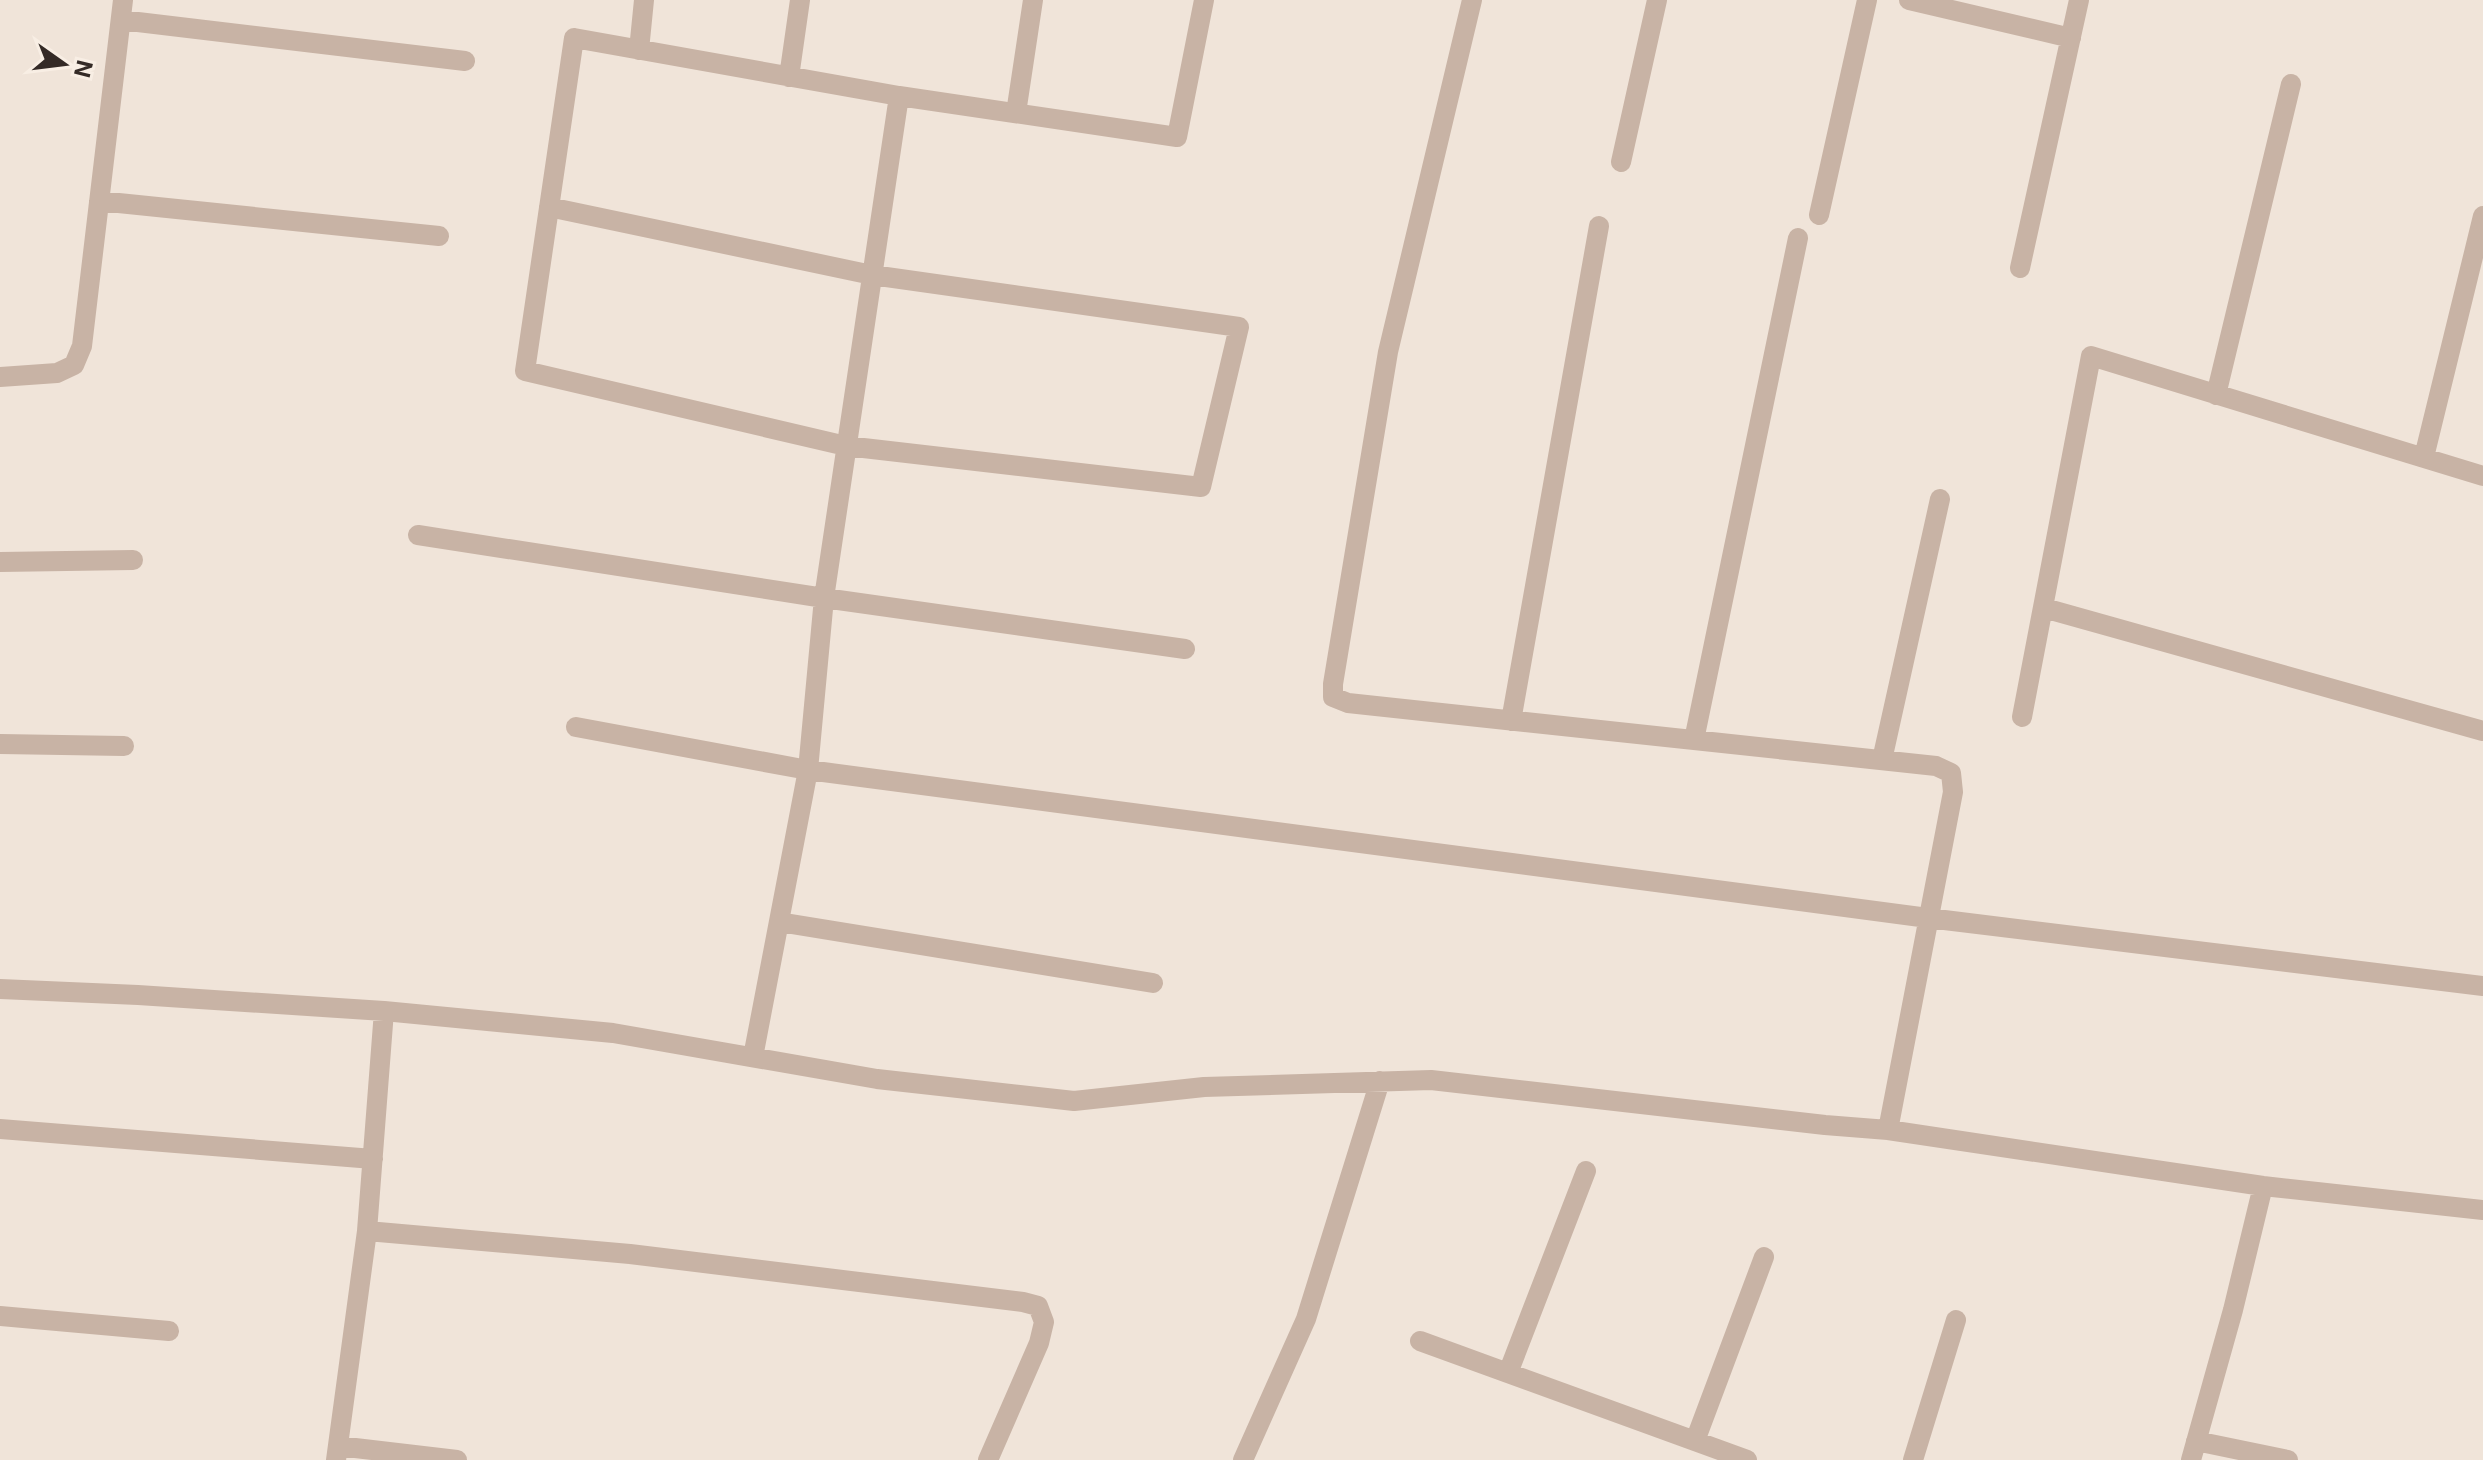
<svg xmlns="http://www.w3.org/2000/svg" width="2483" height="1460" font-family="Inter,sans-serif">
<style>
.lines{fill:none;stroke-linecap:round;stroke-linejoin:round}
.minor{stroke:#c8b3a5;stroke-width:20}
</style>
<rect width="100%" height="100%" fill="#f0e4d9"/>
<g class="lines">
<!-- minor -->
<path class="minor" d="M 1472,0 L 1388,352 L 1333,684 L 1333,697 L 1348,703 L 1936,766 L 1951,773 L 1953,792 L 1888,1130
M 1909,0 L 2071,38
M 121,20 L 465,61
M 639,50 L 644,0
M 789,77 L 800,0
M 1016,113 L 1033,0
M 1621,162 L 1657,0
M 99,201 L 439,236
M 549,207 L 872,275 L 1239,327 L 1201,487 L 846,446 L 525,371 L 574,38 L 899,96
M 1819,215 L 1867,0
M 2020,268 L 2079,0
M 0,377 L 57,373 L 74,365 L 82,346 L 123,0
M 2216,395 L 2291,84
M 2424,457 L 2483,216
M 418,535 L 824,598 L 1185,649
M 0,562 L 133,560
M 2044,608 L 2483,731
M 2022,717 L 2091,356 L 2483,476
M 1511,721 L 1599,226
M 576,727 L 808,770 L 1928,918 L 2483,986
M 1694,740 L 1798,238
M 0,744 L 124,746
M 1882,760 L 1940,499
M 779,922 L 1153,983
M 0,989 L 138,995 L 384,1011 L 613,1033 L 877,1079 L 1074,1101 L 1204,1087 L 1431,1080 L 1825,1125 L 1888,1130 L 2263,1186 L 2483,1210
M 753,1057 L 808,770 L 824,598 L 899,96 L 1177,137 L 1204,0
M 0,1129 L 373,1159
M 367,1231 L 630,1254 L 1023,1302 L 1038,1306 L 1044,1322 L 1039,1343 L 988,1460
M 0,1316 L 169,1331
M 1420,1341 L 1747,1460
M 1508,1373 L 1586,1171
M 1695,1441 L 1764,1257
M 2196,1441 L 2288,1460
M 338,1446 L 457,1460
M 336,1460 L 367,1231 L 384,1011
M 1243,1460 L 1306,1319 L 1380,1081
M 1913,1460 L 1956,1320
M 2191,1460 L 2233,1310 L 2263,1186"/>
</g>
<!-- north arrow -->
<g transform="translate(64 64) rotate(104)" stroke="#f8eee4" stroke-width="6" paint-order="stroke">
<path d="M0-6L14 30L0 20L-14 30Z" fill="#342a26"/>
<text y="-12" font-size="22" font-weight="bold" text-anchor="middle" fill="#342a26">N</text>
</g>
</svg>
